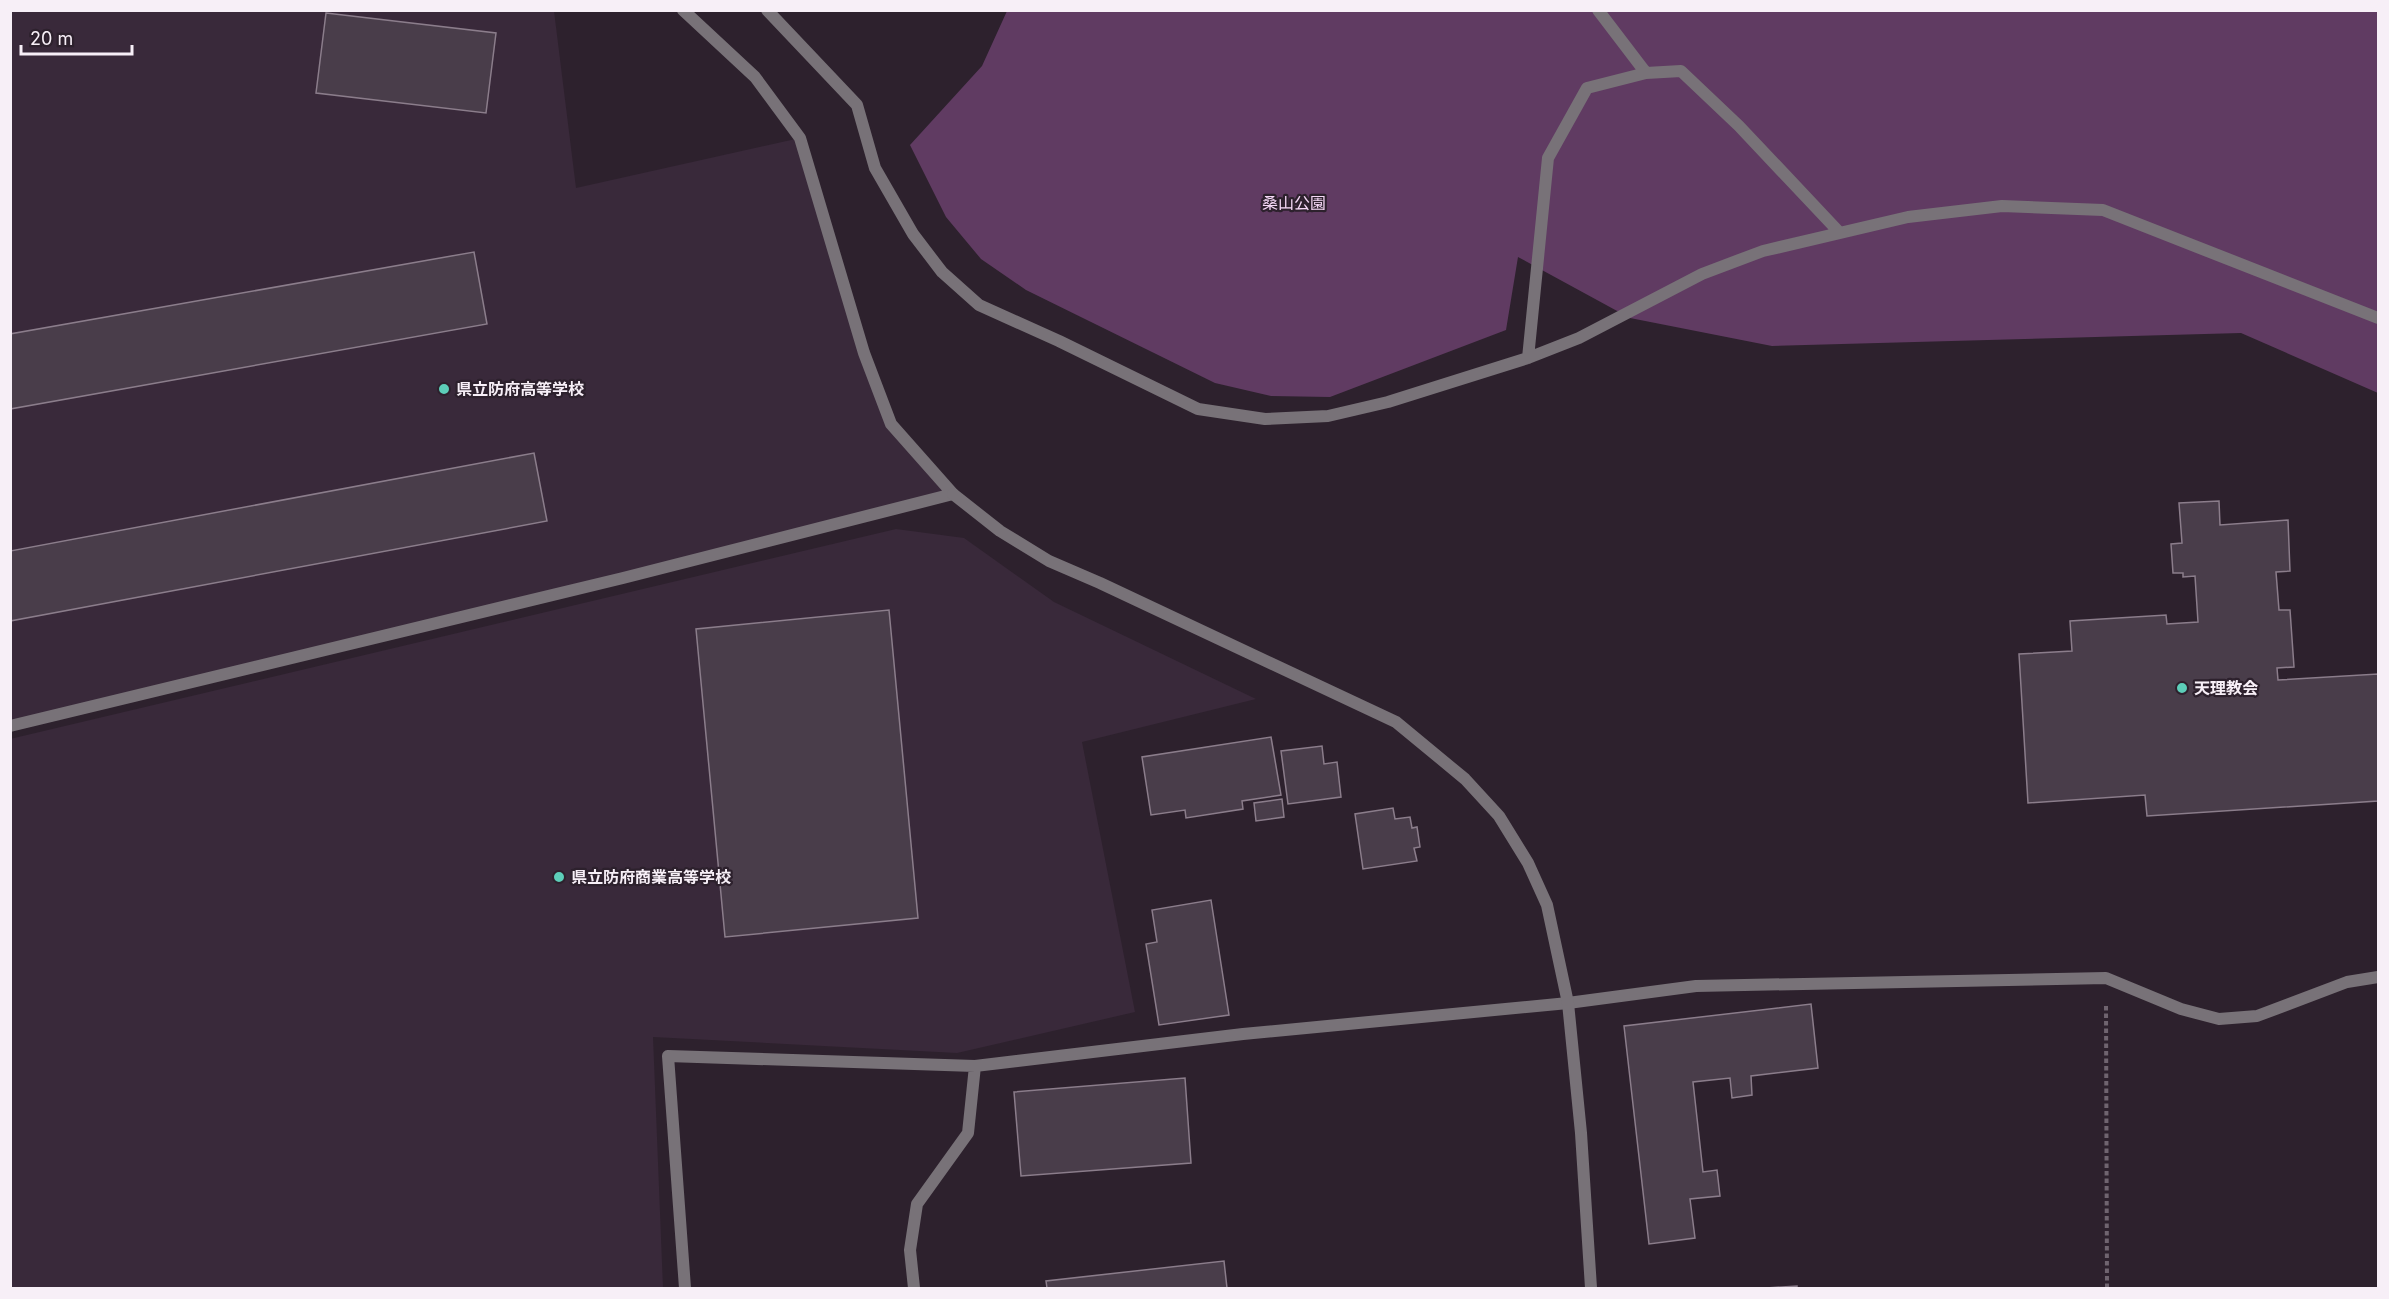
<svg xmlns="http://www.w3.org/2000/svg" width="2389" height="1299" font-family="Inter,'Noto Sans JP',sans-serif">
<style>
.built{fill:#39293a}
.green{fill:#603b62}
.building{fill:#493d4a;stroke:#8b7d8b;stroke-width:1.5}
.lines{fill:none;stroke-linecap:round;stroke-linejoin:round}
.path{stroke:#6f646f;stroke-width:4;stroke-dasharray:4.5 3;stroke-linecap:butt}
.minor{stroke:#787278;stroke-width:12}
.tertiary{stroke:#787278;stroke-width:12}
.poi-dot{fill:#5dceb9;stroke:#2d212d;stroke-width:2}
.labels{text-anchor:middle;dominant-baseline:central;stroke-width:4.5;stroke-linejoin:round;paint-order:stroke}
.park-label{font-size:16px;fill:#f5d8f6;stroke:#2d212d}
.poi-label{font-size:16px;font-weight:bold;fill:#f7eff7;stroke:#2d212d;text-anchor:start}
</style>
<rect width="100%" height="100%" fill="#2d212d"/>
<!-- built -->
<path class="built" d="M 11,11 L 554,11 L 576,188 L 800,138 L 891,424 L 953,494 L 11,726 Z
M 896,529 L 964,538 L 1054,602 L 1256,699 L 1082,742 L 1135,1012 L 957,1053 L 653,1037 L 663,1288 L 11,1288 L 10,739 Z"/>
<!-- green -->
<path class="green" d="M 1007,11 L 2378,11 L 2378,393 L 2241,333 L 1772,346 L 1630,318 L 1518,257 L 1506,330 L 1330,397 L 1271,396 L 1215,383 L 1026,290 L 981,259 L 946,217 L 910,145 L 982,66 Z"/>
<!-- building -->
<path class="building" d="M 326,13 L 496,33 L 486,113 L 316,93 Z
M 474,252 L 487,324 L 10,409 L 10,334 Z
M 534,453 L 547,521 L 10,621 L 10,551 Z
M 2219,501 L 2220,525 L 2288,520 L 2290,571 L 2276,572 L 2279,610 L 2290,610 L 2294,667 L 2277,668 L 2278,680 L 2378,674 L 2378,801 L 2147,816 L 2145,795 L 2028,803 L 2019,654 L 2072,651 L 2070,621 L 2166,615 L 2167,624 L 2198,622 L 2195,576 L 2183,577 L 2183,573 L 2173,573 L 2171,544 L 2182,543 L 2179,503 Z
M 889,610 L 918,918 L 725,937 L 696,629 Z
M 1271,737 L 1281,795 L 1242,801 L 1243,809 L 1186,818 L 1185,810 L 1151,815 L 1142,757 Z
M 1322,746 L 1324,764 L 1337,762 L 1341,797 L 1288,804 L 1281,751 Z
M 1282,799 L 1284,817 L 1256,821 L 1254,803 Z
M 1393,808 L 1395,819 L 1410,817 L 1412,828 L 1417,827 L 1420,847 L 1414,848 L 1417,861 L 1363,869 L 1355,814 Z
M 1211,900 L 1229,1015 L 1159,1025 L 1146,944 L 1157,942 L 1152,910 Z
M 1811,1004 L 1818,1068 L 1751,1076 L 1752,1095 L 1732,1098 L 1730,1078 L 1693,1082 L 1703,1172 L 1717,1170 L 1720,1196 L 1690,1199 L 1695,1238 L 1649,1244 L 1624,1026 Z
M 1185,1078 L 1191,1163 L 1021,1176 L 1014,1092 Z
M 1224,1261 L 1227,1288 L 1047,1288 L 1046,1281 Z
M 1797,1286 L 1797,1288 L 1766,1288 Z"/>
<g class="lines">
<!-- path -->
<path class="path" d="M 2106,1006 L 2107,1288"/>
<!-- minor -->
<path class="minor" d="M 767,10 L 857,105 L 875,168 L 913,234 L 942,272 L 979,305 L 1059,341 L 1198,409 L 1265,419 L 1328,416 L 1388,402 L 1528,358 L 1579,338 L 1702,274 L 1763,251 L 1908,217 L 2002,206 L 2103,210 L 2378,318
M 1598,10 L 1646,73
M 1528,358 L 1548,158 L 1587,88 L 1646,73 L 1681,71 L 1739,126 L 1839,232
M 10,726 L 623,578 L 953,494 L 891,424 L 864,353 L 800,138 L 755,77 L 683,10
M 685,1288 L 668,1056 L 975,1066 L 1243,1034 L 1568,1003 L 1696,986 L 2106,978 L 2181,1009 L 2219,1019 L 2257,1016 L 2347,982 L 2378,977
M 914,1288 L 910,1250 L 917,1204 L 968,1133 L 975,1066"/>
<!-- tertiary -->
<path class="tertiary" d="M 953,494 L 1000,531 L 1049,561 L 1100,583 L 1396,722 L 1465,779 L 1499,816 L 1528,863 L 1547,905 L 1568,1003 L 1581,1133 L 1591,1288"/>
</g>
<!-- markers -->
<g class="poi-dot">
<circle cx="444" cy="389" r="6"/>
<circle cx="2182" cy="688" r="6"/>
<circle cx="559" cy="877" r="6"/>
</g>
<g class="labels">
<!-- park labels -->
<g class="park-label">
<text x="1294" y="203">桑山公園</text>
</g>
<!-- poi labels -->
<g class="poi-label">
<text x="456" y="389">県立防府高等学校</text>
<text x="2194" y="688">天理教会</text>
<text x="571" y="877">県立防府商業高等学校</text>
</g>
</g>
<!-- border -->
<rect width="2389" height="1299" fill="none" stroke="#f7eff7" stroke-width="24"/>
<!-- scale -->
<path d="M21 45v9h111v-9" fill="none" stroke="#f7eff7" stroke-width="3"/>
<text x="30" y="45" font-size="18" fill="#f7eff7" stroke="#2d212d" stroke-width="4.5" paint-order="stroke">20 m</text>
</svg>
